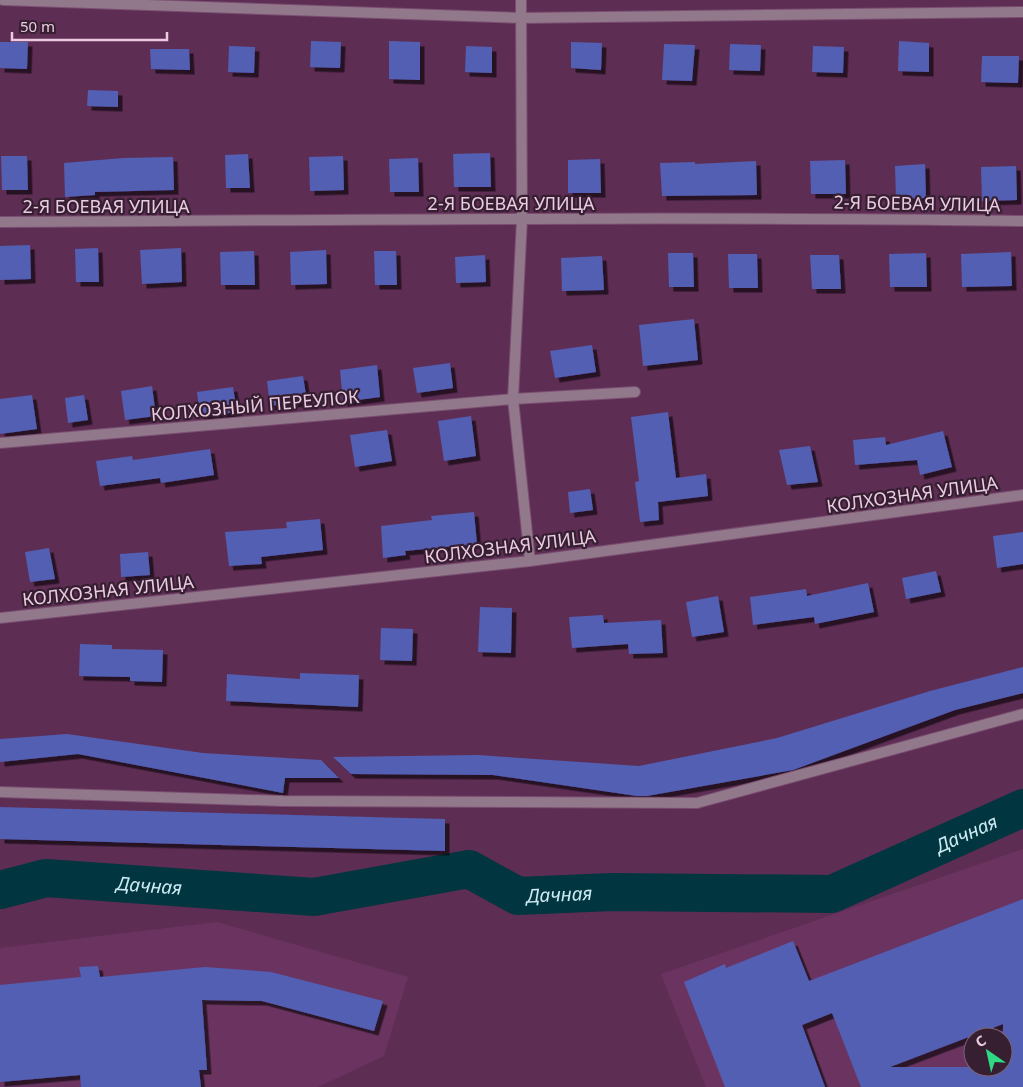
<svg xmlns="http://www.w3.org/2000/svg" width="1023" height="1087" font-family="'Noto Sans',sans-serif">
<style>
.built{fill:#6b3460;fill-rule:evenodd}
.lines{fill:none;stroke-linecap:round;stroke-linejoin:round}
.river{stroke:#013540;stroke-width:38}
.building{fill:#535eb2;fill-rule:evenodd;filter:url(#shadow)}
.service-casing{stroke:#7a4d70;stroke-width:12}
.minor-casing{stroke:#7a4d70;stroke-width:12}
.service{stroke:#91788b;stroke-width:10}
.minor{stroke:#91788b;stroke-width:10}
.labels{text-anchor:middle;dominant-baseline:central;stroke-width:4.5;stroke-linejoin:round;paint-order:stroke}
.street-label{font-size:18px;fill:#eacbe2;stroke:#361f31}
.water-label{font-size:19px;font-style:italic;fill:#cdeaf2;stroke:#361f31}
</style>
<defs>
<filter id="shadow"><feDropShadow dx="4.5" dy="4.5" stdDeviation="0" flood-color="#0009"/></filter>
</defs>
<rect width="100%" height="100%" fill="#5e2d54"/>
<!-- built -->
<path class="built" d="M 1023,849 L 1023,1087 L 706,1087 L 661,974 ZM 973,1037 L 1003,1037 L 1003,1067 L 973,1067 Z
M 217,922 L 408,977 L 384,1056 L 318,1087 L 0,1087 L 0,948 Z"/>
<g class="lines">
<!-- river -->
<path class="river" id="s1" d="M 0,890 L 46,878 L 314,897 L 469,869 L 518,896 L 612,892 L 832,894 L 1023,808"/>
</g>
<!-- building -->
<path class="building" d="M 311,41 L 341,42 L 340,68 L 310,67 Z
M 389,41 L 420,42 L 420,80 L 389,79 Z
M 899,41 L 929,43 L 929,72 L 898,71 Z
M 0,42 L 28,42 L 27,69 L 0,68 Z
M 571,42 L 602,43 L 601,70 L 571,68 Z
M 664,44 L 695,45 L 692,81 L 662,80 Z
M 730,44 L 761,45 L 760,71 L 729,70 Z
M 229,46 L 255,47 L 254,73 L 228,72 Z
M 466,46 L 492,47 L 492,73 L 465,72 Z
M 813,46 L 844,47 L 843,73 L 812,72 Z
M 150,49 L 189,49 L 190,70 L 151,69 Z
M 982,56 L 1019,56 L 1018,83 L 981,82 Z
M 88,90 L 118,91 L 118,107 L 87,106 Z
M 490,153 L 491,187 L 454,187 L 453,154 Z
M 248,154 L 250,188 L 226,188 L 225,155 Z
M 1,156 L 27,156 L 28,190 L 2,190 Z
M 343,156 L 344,190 L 310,191 L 309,157 Z
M 173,157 L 174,190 L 95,192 L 95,195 L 65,197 L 64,163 L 123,158 Z
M 418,158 L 419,192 L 390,192 L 389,159 Z
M 600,159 L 601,193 L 568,193 L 568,160 Z
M 845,160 L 846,194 L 811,194 L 810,161 Z
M 756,161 L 757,195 L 662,196 L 660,163 L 695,162 L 695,164 Z
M 925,164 L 926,198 L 896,199 L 895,166 Z
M 1016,166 L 1017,200 L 982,201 L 981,167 Z
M 30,245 L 31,279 L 0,280 L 0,246 Z
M 98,248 L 99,282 L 76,282 L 75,249 Z
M 181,248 L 182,282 L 142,284 L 140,250 Z
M 326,250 L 327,284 L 291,285 L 290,252 Z
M 254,251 L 255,285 L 221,285 L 220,252 Z
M 374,251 L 396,251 L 397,285 L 375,285 Z
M 1011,252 L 1012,286 L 962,287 L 961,254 Z
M 668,253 L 693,253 L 694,287 L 669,287 Z
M 926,253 L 927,287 L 890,287 L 889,254 Z
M 728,254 L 757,254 L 758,288 L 729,288 Z
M 485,255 L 486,282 L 456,283 L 455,257 Z
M 810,255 L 839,255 L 841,289 L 812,289 Z
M 602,256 L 604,290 L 562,291 L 561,258 Z
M 694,319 L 698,360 L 643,366 L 639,325 Z
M 592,345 L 596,372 L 555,378 L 550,351 Z
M 450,363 L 453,388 L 417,393 L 413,368 Z
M 377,365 L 380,397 L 343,402 L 340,370 Z
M 303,376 L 307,401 L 270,406 L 267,381 Z
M 152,386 L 156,416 L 125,420 L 121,391 Z
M 233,387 L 237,412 L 200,417 L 197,392 Z
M 32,395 L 37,429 L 0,434 L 0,399 Z
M 84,395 L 88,420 L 68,423 L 65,398 Z
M 668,412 L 676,478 L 706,474 L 708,496 L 658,502 L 659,520 L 640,522 L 635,482 L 639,481 L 631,417 Z
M 471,416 L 476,456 L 444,461 L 438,421 Z
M 387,430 L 392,461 L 355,467 L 350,435 Z
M 943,431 L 952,467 L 920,475 L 917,460 L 855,465 L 853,440 L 885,437 L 886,445 Z
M 810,446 L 818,482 L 787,485 L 779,450 Z
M 210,449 L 214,475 L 161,483 L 160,478 L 100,486 L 96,461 L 132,456 L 133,460 Z
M 590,489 L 593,510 L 570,513 L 568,492 Z
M 474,512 L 477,544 L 405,551 L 406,555 L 383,558 L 381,526 L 432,520 L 431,516 Z
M 320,519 L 323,550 L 261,557 L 262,564 L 229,566 L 225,532 L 287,528 L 286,522 Z
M 1023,532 L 1023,564 L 997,568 L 993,536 Z
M 49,548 L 55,579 L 30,582 L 25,552 Z
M 148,552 L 150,575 L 121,577 L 120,554 Z
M 936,571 L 941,592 L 906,599 L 902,578 Z
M 868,583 L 874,612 L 815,624 L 814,617 L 753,625 L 750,597 L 806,589 L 807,596 Z
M 718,596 L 724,632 L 692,637 L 686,602 Z
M 480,607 L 512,608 L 511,653 L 478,652 Z
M 603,615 L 604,623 L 661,620 L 663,653 L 629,654 L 628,644 L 572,648 L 569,617 Z
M 381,628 L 413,629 L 412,661 L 380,660 Z
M 80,644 L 112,645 L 112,649 L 163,650 L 162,682 L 130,681 L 130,677 L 79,676 Z
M 1023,667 L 1023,693 L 955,710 L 793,770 L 647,796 L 637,796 L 493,775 L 351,774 L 333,757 L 478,755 L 639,766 L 777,738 L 930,691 Z
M 300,673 L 359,675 L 358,707 L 226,701 L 227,674 L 300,679 Z
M 67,734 L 203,753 L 321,760 L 339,778 L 285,778 L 283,793 L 78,754 L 0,762 L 0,739 Z
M 0,807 L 445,819 L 445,851 L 0,839 Z
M 1023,899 L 1023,1087 L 861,1087 L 832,1013 L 802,1025 L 825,1087 L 725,1087 L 684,982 L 725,964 L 726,968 L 793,941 L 809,981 ZM 1003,1024 L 1003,1067 L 890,1067 Z
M 98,966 L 100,977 L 205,967 L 271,972 L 383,1001 L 374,1031 L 262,1001 L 202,1000 L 207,1070 L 199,1070 L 201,1087 L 81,1087 L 80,1075 L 0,1082 L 0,985 L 81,977 L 79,967 Z"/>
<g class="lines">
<!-- service casing -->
<g class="service-casing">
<path id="service" d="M 0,792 L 283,801 L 697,803 L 1023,714"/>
</g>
<!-- minor casing -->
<g class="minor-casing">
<path id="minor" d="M 3,0 L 521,18 L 1023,12
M 521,0 L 522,219 L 513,399 L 530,561
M 0,222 C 341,220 682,216 1023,221
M 0,443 L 513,399 L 635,392
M 0,618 L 530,561 L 1023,495"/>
</g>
<!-- service -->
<use href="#service" class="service"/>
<!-- minor -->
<use href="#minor" class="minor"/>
</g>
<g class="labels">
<!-- street labels -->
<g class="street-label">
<text x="511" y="203">2-Я БОЕВАЯ УЛИЦА</text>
<text transform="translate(917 203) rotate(1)">2-Я БОЕВАЯ УЛИЦА</text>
<text x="106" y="206">2-Я БОЕВАЯ УЛИЦА</text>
<text transform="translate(255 405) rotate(-5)">КОЛХОЗНЫЙ ПЕРЕУЛОК</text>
<text transform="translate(912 494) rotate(-8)">КОЛХОЗНАЯ УЛИЦА</text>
<text transform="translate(510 546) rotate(-7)">КОЛХОЗНАЯ УЛИЦА</text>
<text transform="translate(108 590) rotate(-6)">КОЛХОЗНАЯ УЛИЦА</text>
</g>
<!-- water labels -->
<g class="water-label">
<text stroke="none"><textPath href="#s1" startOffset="991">Дачная</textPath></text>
<text stroke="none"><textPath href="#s1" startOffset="151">Дачная</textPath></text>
<text stroke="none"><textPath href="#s1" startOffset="571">Дачная</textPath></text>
</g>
</g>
<!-- north arrow -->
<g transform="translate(988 1052) rotate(326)"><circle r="24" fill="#361f31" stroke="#7e6478"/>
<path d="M0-4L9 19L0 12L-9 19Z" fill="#2fd883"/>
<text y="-8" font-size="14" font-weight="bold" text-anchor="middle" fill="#eacbe2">С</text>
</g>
<!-- scale -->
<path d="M12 32v8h155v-8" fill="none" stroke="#eacbe2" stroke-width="2.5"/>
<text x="20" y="32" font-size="15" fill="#eacbe2" stroke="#361f31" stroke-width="4" paint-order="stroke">50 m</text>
</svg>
